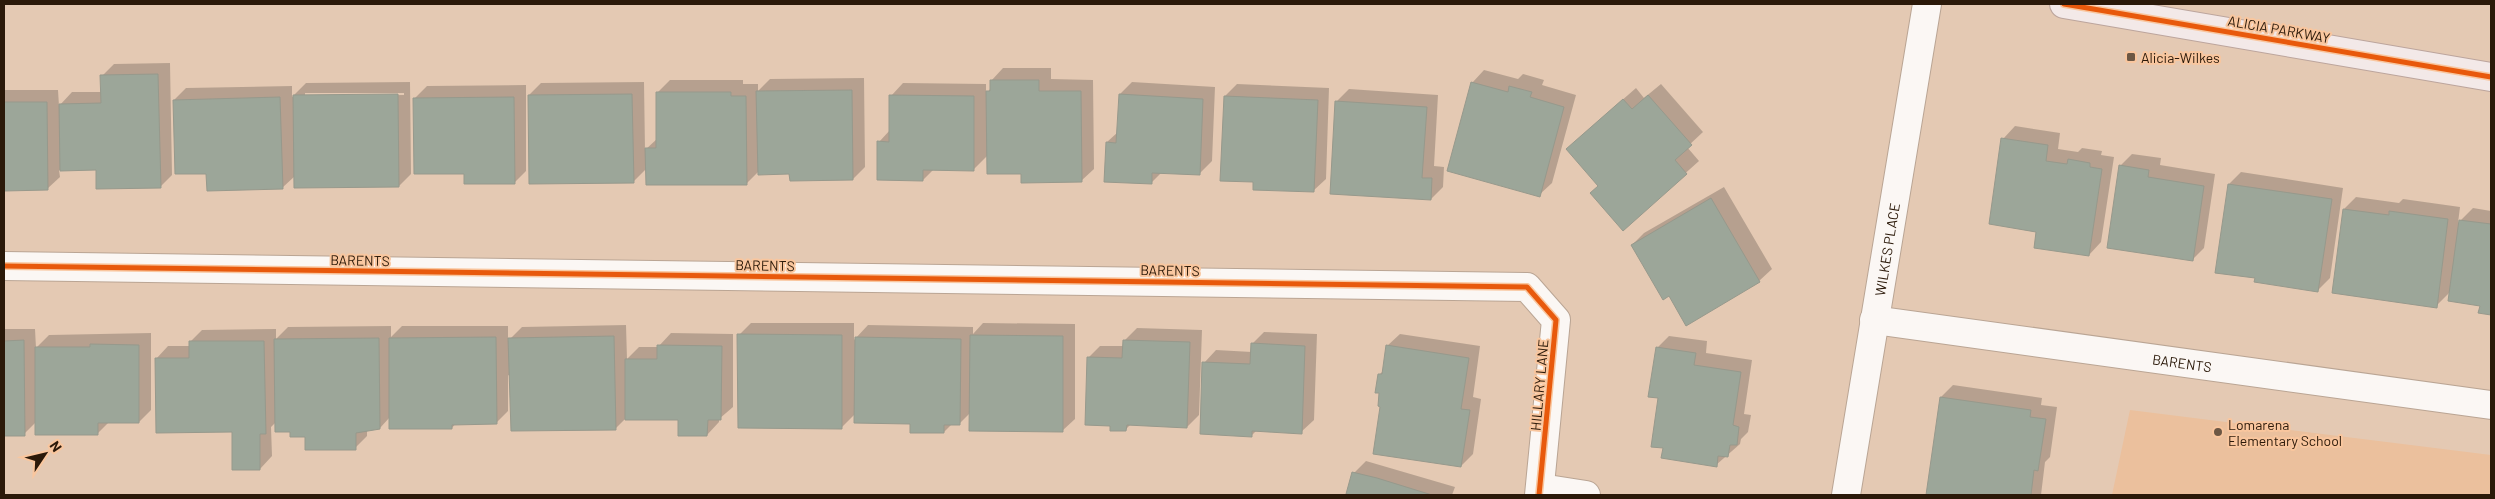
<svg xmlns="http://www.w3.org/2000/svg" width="2495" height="499" font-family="Barlow,sans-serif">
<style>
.built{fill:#ebc09d}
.shadow{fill:#0003;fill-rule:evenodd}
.building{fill:#9ca699;stroke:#97998c}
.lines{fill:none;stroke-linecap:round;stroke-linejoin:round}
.minor-casing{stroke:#baa594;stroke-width:30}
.major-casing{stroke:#bca59d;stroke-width:30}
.minor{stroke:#fbf7f4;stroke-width:28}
.major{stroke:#f3e9e8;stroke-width:28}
.cycleway-casing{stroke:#f9c69e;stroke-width:8}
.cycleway{stroke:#e8590c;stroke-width:5}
.poi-dot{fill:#6c5744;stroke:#f9c69e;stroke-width:2}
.labels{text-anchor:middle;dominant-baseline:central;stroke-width:4;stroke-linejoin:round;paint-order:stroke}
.street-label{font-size:14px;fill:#2b1909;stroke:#f9c69e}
.poi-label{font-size:14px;fill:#2b1909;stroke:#f9c69e;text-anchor:start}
</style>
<rect width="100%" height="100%" fill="#e4c9b3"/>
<!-- built -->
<path class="built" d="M 2130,410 L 2491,455 L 2491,495 L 2112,495 Z"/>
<!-- shadow -->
<path class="shadow" d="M 170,63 L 172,175 L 160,187 L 97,169 L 59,170 L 60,177 L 47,189 L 4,190 L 4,90 L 58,90 L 59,106 L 72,92 L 102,92 L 102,76 L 114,64 Z
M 1003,68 L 1051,68 L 1051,79 L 1093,80 L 1094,169 L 1081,181 L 1022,173 L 988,155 L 974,169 L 934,169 L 923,180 L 879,142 L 890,130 L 891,96 L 903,83 L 986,84 L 986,94 L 991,88 L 991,81 Z
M 1484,70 L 1518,79 L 1523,74 L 1544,80 L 1542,85 L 1576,95 L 1552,183 L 1539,195 L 1472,83 Z
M 864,78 L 865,167 L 853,179 L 759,171 L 746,184 L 647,168 L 633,182 L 529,95 L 541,83 L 644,82 L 645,150 L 658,138 L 658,92 L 670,80 L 743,80 L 743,84 L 758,84 L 758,91 L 770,79 Z
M 410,82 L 411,174 L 399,186 L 295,176 L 282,188 L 208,172 L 174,100 L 186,88 L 292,86 L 292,97 L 306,83 ZM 305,93 L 404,93 L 404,95 L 305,96 Z
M 1132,82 L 1215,87 L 1212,161 L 1199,174 L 1162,172 L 1151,183 L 1107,142 L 1118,132 L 1120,94 Z
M 1237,84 L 1329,88 L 1326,179 L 1313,191 L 1254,181 L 1225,96 Z
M 1661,84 L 1703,132 L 1687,147 L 1699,161 L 1623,229 L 1599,185 L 1580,137 L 1636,88 L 1644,98 Z
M 526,85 L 526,171 L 514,183 L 465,173 L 415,98 L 427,86 Z
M 1349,89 L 1438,95 L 1434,166 L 1444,167 L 1443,187 L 1431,199 L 1336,102 Z
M 2015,126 L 2060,133 L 2058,149 L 2078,152 L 2082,148 L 2102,151 L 2101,155 L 2114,157 L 2101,242 L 2089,255 L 2037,231 L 2003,139 Z
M 2132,154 L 2161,158 L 2160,165 L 2215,174 L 2204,248 L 2192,260 L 2120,166 Z
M 2241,172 L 2343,188 L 2330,278 L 2318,290 L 2256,277 L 2229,184 Z
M 1724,187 L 1772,269 L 1759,281 L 1669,295 L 1632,245 L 1644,233 Z
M 2356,197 L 2399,203 L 2403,199 L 2460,207 L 2458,223 L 2473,208 L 2491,211 L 2491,314 L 2480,312 L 2482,305 L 2450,292 L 2436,306 L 2344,209 Z
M 751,323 L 854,323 L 854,340 L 868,325 L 973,327 L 973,334 L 983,323 L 1075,324 L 1075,419 L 1062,431 L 970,413 L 959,424 L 952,424 L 944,432 L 911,423 L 855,414 L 842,427 L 739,335 Z
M 626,325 L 627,359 L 639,347 L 658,347 L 671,333 L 733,334 L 733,407 L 719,419 L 719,422 L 707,435 L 680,418 L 626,418 L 616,428 L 508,375 L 508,411 L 496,423 L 456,423 L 452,428 L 390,417 L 380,428 L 367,430 L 367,436 L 355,448 L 291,431 L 276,422 L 271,427 L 272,456 L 260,469 L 233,431 L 156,359 L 168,346 L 190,346 L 190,342 L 202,330 L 276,329 L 276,339 L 288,327 L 391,326 L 391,337 L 402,326 L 508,326 L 508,341 L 522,327 Z
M 1137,328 L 1202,330 L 1199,415 L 1187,427 L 1131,424 L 1126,429 L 1111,425 L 1088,358 L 1100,346 L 1124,346 L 1124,341 Z
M 4,329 L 35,329 L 36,348 L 49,335 L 151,333 L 151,410 L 139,422 L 109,422 L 98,433 L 36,422 L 24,434 L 4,435 Z
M 1264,332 L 1317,334 L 1314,420 L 1301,432 L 1257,430 L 1252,435 L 1204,363 L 1216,350 L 1252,352 L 1252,344 Z
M 1400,334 L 1480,346 L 1473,397 L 1481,399 L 1473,454 L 1461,466 L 1381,406 L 1379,375 L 1384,370 L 1387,346 Z
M 1669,336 L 1707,341 L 1706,353 L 1752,360 L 1744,414 L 1751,415 L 1748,432 L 1741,439 L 1740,444 L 1716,465 L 1664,447 L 1657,348 Z
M 1953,385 L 2042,398 L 2041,405 L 2057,407 L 2050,457 L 2045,462 L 2041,495 L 1927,495 L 1941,397 Z
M 1366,461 L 1455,487 L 1452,495 L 1355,495 L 1348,493 L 1354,473 Z"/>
<!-- building -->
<path class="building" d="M 158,74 L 161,188 L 96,189 L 96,170 L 60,171 L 59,104 L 101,103 L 100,75 Z
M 990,80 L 1039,80 L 1039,91 L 1081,91 L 1082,182 L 1021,183 L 1021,174 L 987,174 L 986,91 L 990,91 Z
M 1471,82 L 1508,92 L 1509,86 L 1532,92 L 1530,97 L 1564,107 L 1540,197 L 1447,171 Z
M 852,90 L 853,180 L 790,181 L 789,174 L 758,175 L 756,91 Z
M 656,92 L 731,92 L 731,96 L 746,96 L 747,185 L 646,185 L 645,148 L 656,148 Z
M 398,94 L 399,187 L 294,188 L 293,95 Z
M 632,94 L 634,183 L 529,184 L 528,95 Z
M 1119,94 L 1203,99 L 1200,175 L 1152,173 L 1152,184 L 1104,182 L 1106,142 L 1116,143 Z
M 889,95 L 974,96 L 974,171 L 923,170 L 923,181 L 877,180 L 877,141 L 889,142 Z
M 1648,95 L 1692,145 L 1675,160 L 1687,174 L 1623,231 L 1590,193 L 1598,186 L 1566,149 L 1623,99 L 1632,109 Z
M 1224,96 L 1318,100 L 1314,192 L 1253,190 L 1253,182 L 1220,181 Z
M 280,97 L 283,189 L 207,191 L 206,174 L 175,174 L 173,100 Z
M 514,97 L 515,184 L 464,184 L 464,174 L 414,174 L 413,98 Z
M 1335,101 L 1427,107 L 1422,178 L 1432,178 L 1431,200 L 1330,194 Z
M 4,102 L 47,102 L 48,190 L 4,191 Z
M 2001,138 L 2048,145 L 2046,161 L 2067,164 L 2068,159 L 2090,163 L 2090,167 L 2102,169 L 2089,256 L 2034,248 L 2036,232 L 1989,224 Z
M 2119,165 L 2149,170 L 2148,177 L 2204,186 L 2193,261 L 2107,248 Z
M 2228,184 L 2332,199 L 2318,292 L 2254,282 L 2255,278 L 2215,273 Z
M 1711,198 L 1760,282 L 1686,326 L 1669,296 L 1663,300 L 1631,245 Z
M 2343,209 L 2389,215 L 2389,211 L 2448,219 L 2437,308 L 2332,293 Z
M 2459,220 L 2491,224 L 2491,315 L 2478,313 L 2480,306 L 2448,301 Z
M 737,334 L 842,335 L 842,429 L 738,428 Z
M 970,335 L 1063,336 L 1063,432 L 969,431 Z
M 614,336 L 616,430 L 511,431 L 508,338 Z
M 496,337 L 497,424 L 452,425 L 452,429 L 389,429 L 389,338 Z
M 855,337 L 961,339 L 960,425 L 944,425 L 944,433 L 910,433 L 910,424 L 854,423 Z
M 379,338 L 380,429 L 356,433 L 356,450 L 305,450 L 305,437 L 290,437 L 290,432 L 275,432 L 274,339 Z
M 24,340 L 25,436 L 4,436 L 4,341 Z
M 1123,340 L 1190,342 L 1187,428 L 1127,425 L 1126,431 L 1110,431 L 1110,426 L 1085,425 L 1087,357 L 1122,358 Z
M 189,341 L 264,341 L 266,434 L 260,434 L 260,470 L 232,470 L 232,432 L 156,433 L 155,358 L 189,358 Z
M 1251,343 L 1305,346 L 1302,434 L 1252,431 L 1252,437 L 1200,434 L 1202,362 L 1250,364 Z
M 90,344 L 139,345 L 139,423 L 98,423 L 98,435 L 35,435 L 35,347 L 90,347 Z
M 657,345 L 722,346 L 721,420 L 708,420 L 707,436 L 678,436 L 678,420 L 625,420 L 625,359 L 657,359 Z
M 1386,345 L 1469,358 L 1461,409 L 1470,410 L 1461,467 L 1373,454 L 1380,407 L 1378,406 L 1379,393 L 1375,393 L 1378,374 L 1382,374 Z
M 1656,347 L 1696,353 L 1694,365 L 1741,372 L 1733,425 L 1739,427 L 1737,445 L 1730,445 L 1728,457 L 1718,456 L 1717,467 L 1661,458 L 1663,448 L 1651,447 L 1658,398 L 1648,397 Z
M 1940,397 L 2031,410 L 2030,417 L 2046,419 L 2038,471 L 2034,470 L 2031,495 L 1926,495 Z
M 1352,472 L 1377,478 L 1432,495 L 1351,495 L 1346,494 Z"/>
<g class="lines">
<!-- minor casing -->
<g class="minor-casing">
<g id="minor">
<path d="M 4,266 L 1527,287 L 1556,320 L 1539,495"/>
<path id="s1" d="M 1874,320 L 2491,405"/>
<path d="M 1541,488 L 1586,495"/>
<path id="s2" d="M 1846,495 L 1927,4"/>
</g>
</g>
<!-- major casing -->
<g class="major-casing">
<path id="major" d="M 2064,4 L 2491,77"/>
</g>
<!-- minor -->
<use href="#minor" class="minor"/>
<!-- major -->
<use href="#major" class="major"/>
<!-- cycleway casing -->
<g class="cycleway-casing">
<path id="cycleway" d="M 2064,4 L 2491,77
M 4,266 L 1527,287 L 1556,320 L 1539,495"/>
</g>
<!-- cycleway -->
<use href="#cycleway" class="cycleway"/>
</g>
<!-- markers -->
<g class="poi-dot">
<rect x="2126" y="52" width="10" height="10" rx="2.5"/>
<circle cx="2218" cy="432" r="5"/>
</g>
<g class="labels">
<!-- street labels -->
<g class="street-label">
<text transform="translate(2279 29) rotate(10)">ALICIA PARKWAY</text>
<text stroke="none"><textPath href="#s2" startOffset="249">WILKES PLACE</textPath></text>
<text transform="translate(360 260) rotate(1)">BARENTS</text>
<text transform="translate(765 265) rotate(1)">BARENTS</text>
<text transform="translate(1170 270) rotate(1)">BARENTS</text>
<text stroke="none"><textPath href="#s1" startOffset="311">BARENTS</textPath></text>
<text transform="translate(1539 385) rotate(-85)">HILLARY LANE</text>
</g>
<!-- poi labels -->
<g class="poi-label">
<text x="2141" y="57">Alicia-Wilkes</text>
<text x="2228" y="424">Lomarena<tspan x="2228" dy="16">Elementary School</tspan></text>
</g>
</g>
<!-- border -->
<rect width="2495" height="499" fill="none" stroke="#2b1909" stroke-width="10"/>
<!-- north arrow -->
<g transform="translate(45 454) rotate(55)" stroke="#f9c69e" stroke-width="4" paint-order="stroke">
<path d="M0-4L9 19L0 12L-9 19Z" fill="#2b1909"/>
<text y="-8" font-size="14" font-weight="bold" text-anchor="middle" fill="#2b1909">N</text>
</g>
</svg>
